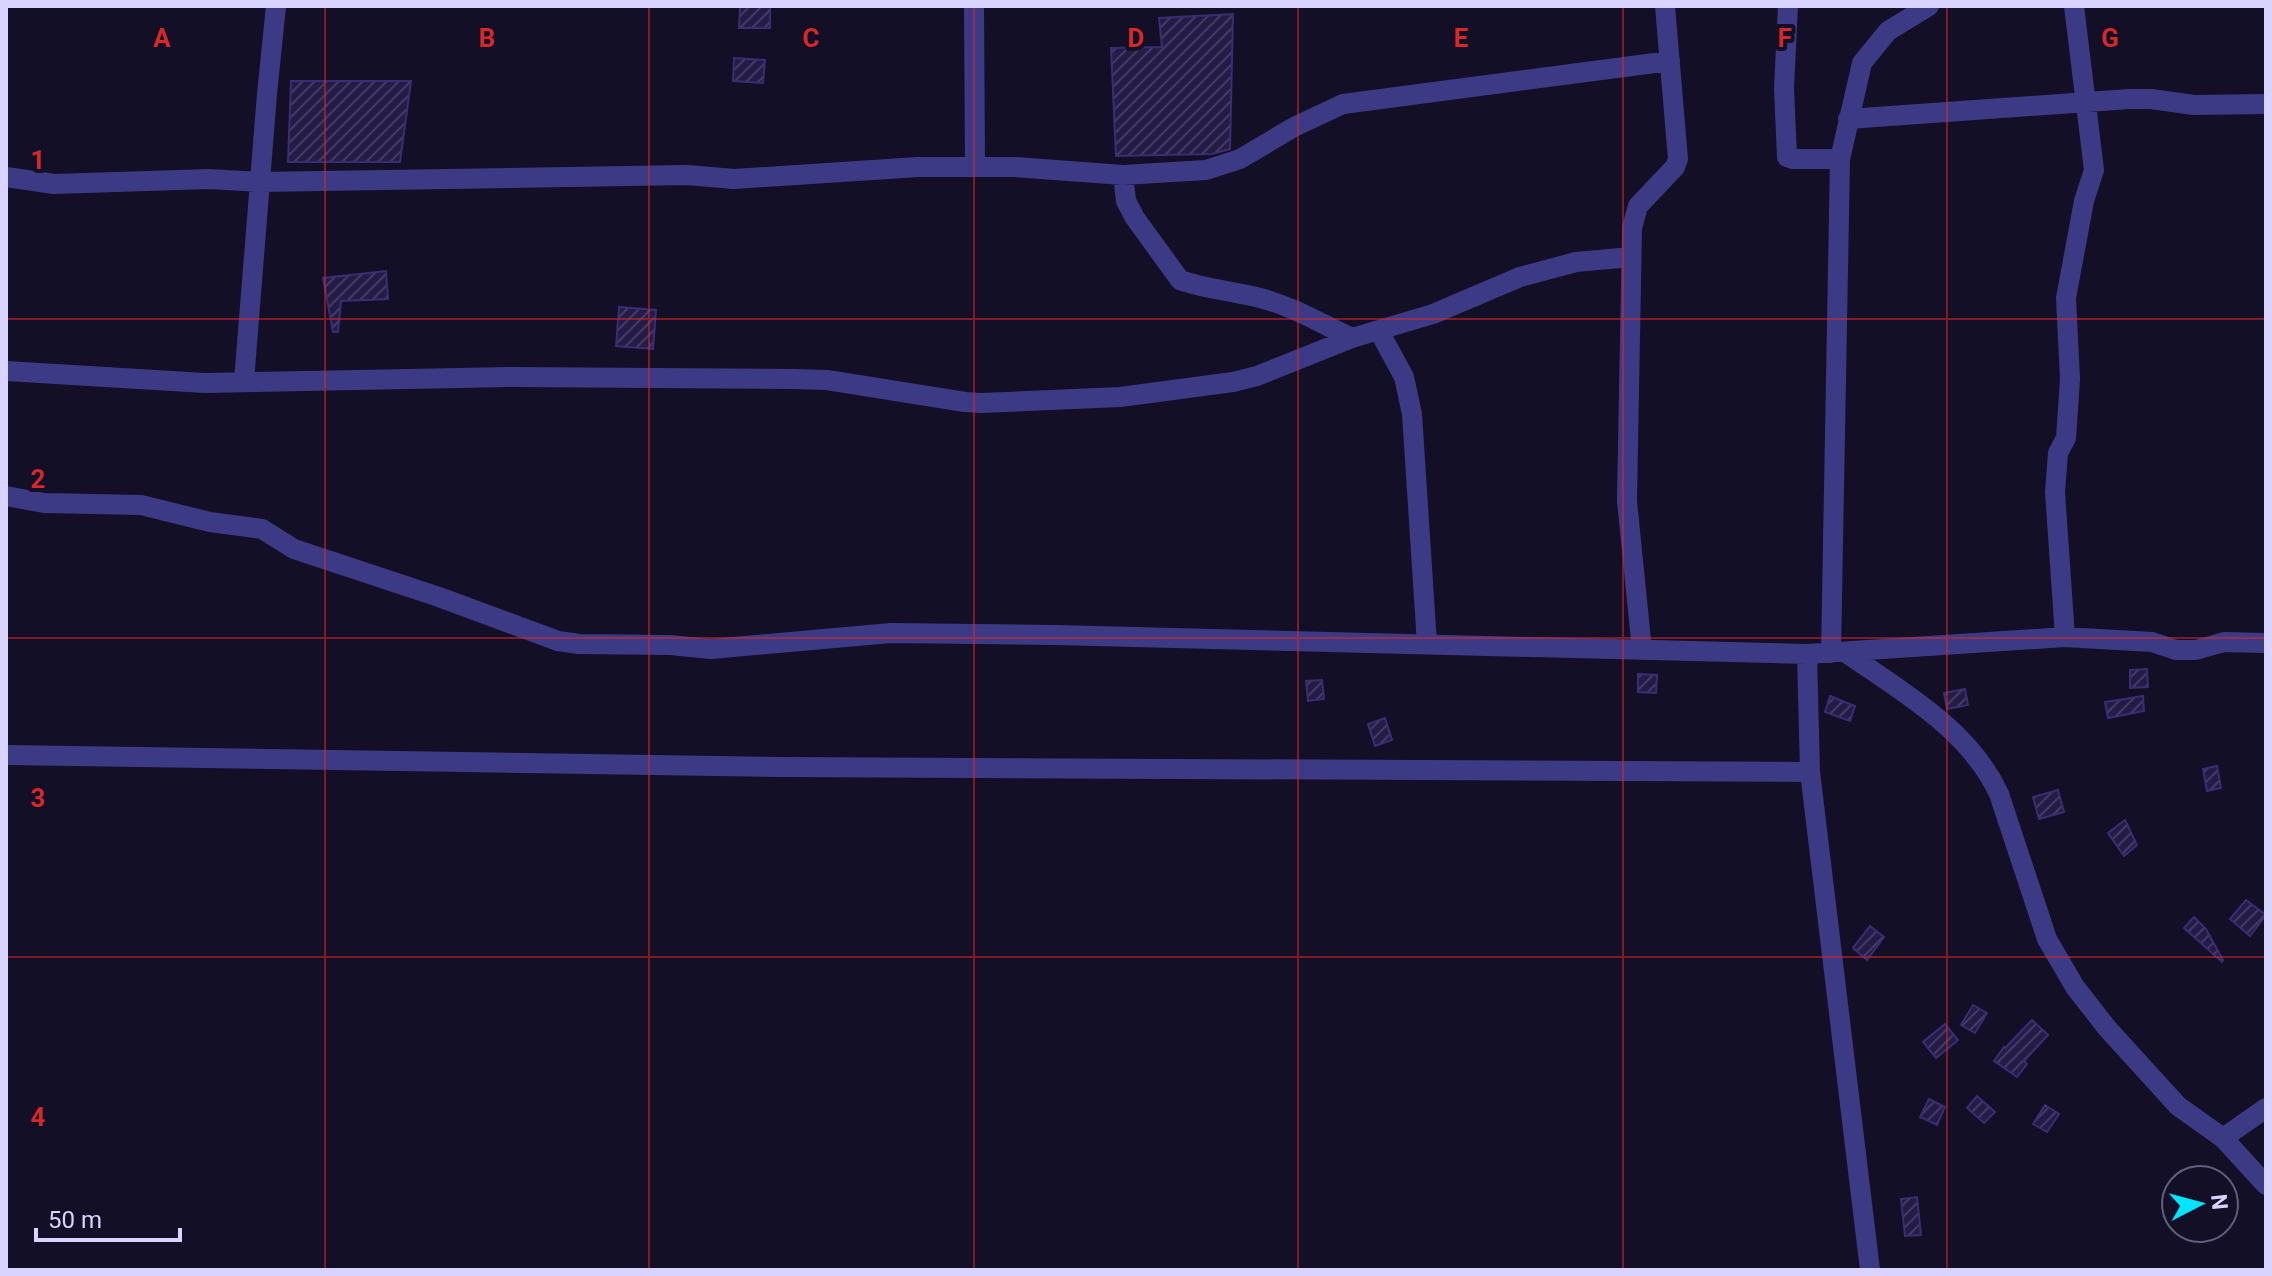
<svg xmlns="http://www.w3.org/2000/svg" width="2272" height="1276" font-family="Roboto,sans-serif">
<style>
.building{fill:url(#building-hatch);stroke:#3b2d73;stroke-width:2}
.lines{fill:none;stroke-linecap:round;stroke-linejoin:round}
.minor{stroke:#3d3a85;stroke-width:20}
.grid{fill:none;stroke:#d62828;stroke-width:2;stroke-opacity:0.55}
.grid-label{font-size:26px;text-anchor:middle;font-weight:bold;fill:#d62828;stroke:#130f26;stroke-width:8;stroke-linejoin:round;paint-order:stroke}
</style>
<defs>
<pattern id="building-hatch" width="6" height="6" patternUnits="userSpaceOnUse" patternTransform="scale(2)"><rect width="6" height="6" fill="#241b47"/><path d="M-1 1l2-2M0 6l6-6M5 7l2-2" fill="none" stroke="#433b63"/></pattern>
</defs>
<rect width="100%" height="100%" fill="#130f26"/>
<!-- building -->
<path class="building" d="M 740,6 L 770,6 L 770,28 L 739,28 Z
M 1233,14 L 1230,149 L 1212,154 L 1116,156 L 1111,48 L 1162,47 L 1159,18 Z
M 734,58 L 765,60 L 763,83 L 733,81 Z
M 291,81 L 411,81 L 400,162 L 288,162 Z
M 386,271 L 388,299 L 341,301 L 338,332 L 333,332 L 323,278 Z
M 619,307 L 656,310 L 653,349 L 616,346 Z
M 2147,669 L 2148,687 L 2130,688 L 2130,670 Z
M 1638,674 L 1657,675 L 1656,693 L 1638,692 Z
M 1322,680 L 1324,699 L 1308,701 L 1306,681 Z
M 1965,689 L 1968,705 L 1947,709 L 1944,693 Z
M 1830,696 L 1855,706 L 1850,721 L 1825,712 Z
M 2143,696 L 2144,711 L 2108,718 L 2105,702 Z
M 1385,718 L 1392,740 L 1375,746 L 1368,724 Z
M 2217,766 L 2221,788 L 2207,791 L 2203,769 Z
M 2058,790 L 2064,812 L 2039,819 L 2033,797 Z
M 2125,820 L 2137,845 L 2124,856 L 2108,833 Z
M 2246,900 L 2266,915 L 2250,936 L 2230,919 Z
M 2194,917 L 2206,929 L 2223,960 L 2222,962 L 2184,928 Z
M 1870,926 L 1884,937 L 1867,960 L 1853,948 Z
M 1973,1005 L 1987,1013 L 1975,1033 L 1961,1025 Z
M 2032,1020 L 2048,1035 L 2024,1061 L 2027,1064 L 2017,1077 L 1994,1061 L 2004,1047 L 2005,1048 Z
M 1945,1024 L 1958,1040 L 1936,1058 L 1923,1042 Z
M 1977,1096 L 1995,1112 L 1984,1123 L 1967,1108 Z
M 1929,1099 L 1945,1107 L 1937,1125 L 1920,1117 Z
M 2045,1105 L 2059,1114 L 2047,1132 L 2033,1124 Z
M 1917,1197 L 1921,1235 L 1905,1236 L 1901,1199 Z"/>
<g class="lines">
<!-- minor -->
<path class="minor" d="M 974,6 L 975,167
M 1788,6 L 1784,88 L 1787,157 L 1793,159 L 1840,159
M 1848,119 L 2129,99 L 2151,99 L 2194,105 L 2266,104
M 1123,175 L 1126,201 L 1135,218 L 1180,280 C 1205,289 1233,291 1260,298 C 1292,306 1322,324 1352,338
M 6,177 L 54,184 L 209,179 L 259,182 L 687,175 L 734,179 L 918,167 L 1014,167 L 1123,175 L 1206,170 L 1240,159 L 1294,127 L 1343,104 L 1670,61
M 1379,331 L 1404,377 L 1412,414 L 1427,644
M 6,371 L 205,383 L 511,377 L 794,379 L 827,380 L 965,402 L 981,403 L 1120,397 L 1233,382 L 1257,376 L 1352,338 L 1433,314 L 1520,277 L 1576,262 L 1631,257
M 244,381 L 267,94 L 276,6
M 6,496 L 44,503 L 141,505 L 210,522 L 262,529 L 294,549 L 439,597 L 558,641 L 579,644 L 670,645 L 711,649 L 891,633 L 1056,635 L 1807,654 L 2065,637 L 2152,642 L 2176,650 L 2196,650 L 2224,642 L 2266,643
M 2065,637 L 2055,492 L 2058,453 L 2066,438 L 2070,379 L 2066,298 L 2084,201 L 2094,170 L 2074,6
M 1642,650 L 1627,501 L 1632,228 L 1638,206 L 1675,167 L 1678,159 L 1665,6
M 1845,652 C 1902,692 1969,729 1999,794 L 2047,939 L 2075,987 L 2107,1028 L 2178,1106 L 2223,1138 L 2266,1185
M 1831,653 L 1840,159 L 1862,63 L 1888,31 L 1929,6
M 1807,654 L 1810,772 L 1870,1270
M 6,755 L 784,767 L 1810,772
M 2223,1138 L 2266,1108"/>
</g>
<!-- grid -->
<path class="grid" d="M 325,6 L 325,1270M 649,6 L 649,1270M 974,6 L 974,1270M 1298,6 L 1298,1270M 1623,6 L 1623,1270M 1947,6 L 1947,1270M 6,319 L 2266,319M 6,638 L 2266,638M 6,957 L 2266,957"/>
<g class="grid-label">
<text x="162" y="47">A</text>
<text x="487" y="47">B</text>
<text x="811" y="47">C</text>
<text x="1136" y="47">D</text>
<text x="1461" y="47">E</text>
<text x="1785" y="47">F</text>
<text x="2110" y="47">G</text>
<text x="38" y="169">1</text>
<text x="38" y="488">2</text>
<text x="38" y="807">3</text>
<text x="38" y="1126">4</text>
</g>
<!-- border -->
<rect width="2272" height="1276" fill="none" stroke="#d9d4ff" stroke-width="16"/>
<!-- north arrow -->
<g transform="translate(2200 1204) rotate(84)"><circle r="38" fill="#130f26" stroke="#625e7d" stroke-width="2"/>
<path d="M0-6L14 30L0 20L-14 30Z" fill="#00e5ff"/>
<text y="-12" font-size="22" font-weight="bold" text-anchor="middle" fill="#d9d4ff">N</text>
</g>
<!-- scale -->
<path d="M36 1228v12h144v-12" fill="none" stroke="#d9d4ff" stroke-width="4"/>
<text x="48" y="1228" font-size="24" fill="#d9d4ff" stroke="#130f26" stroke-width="6" paint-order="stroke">50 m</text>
</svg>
